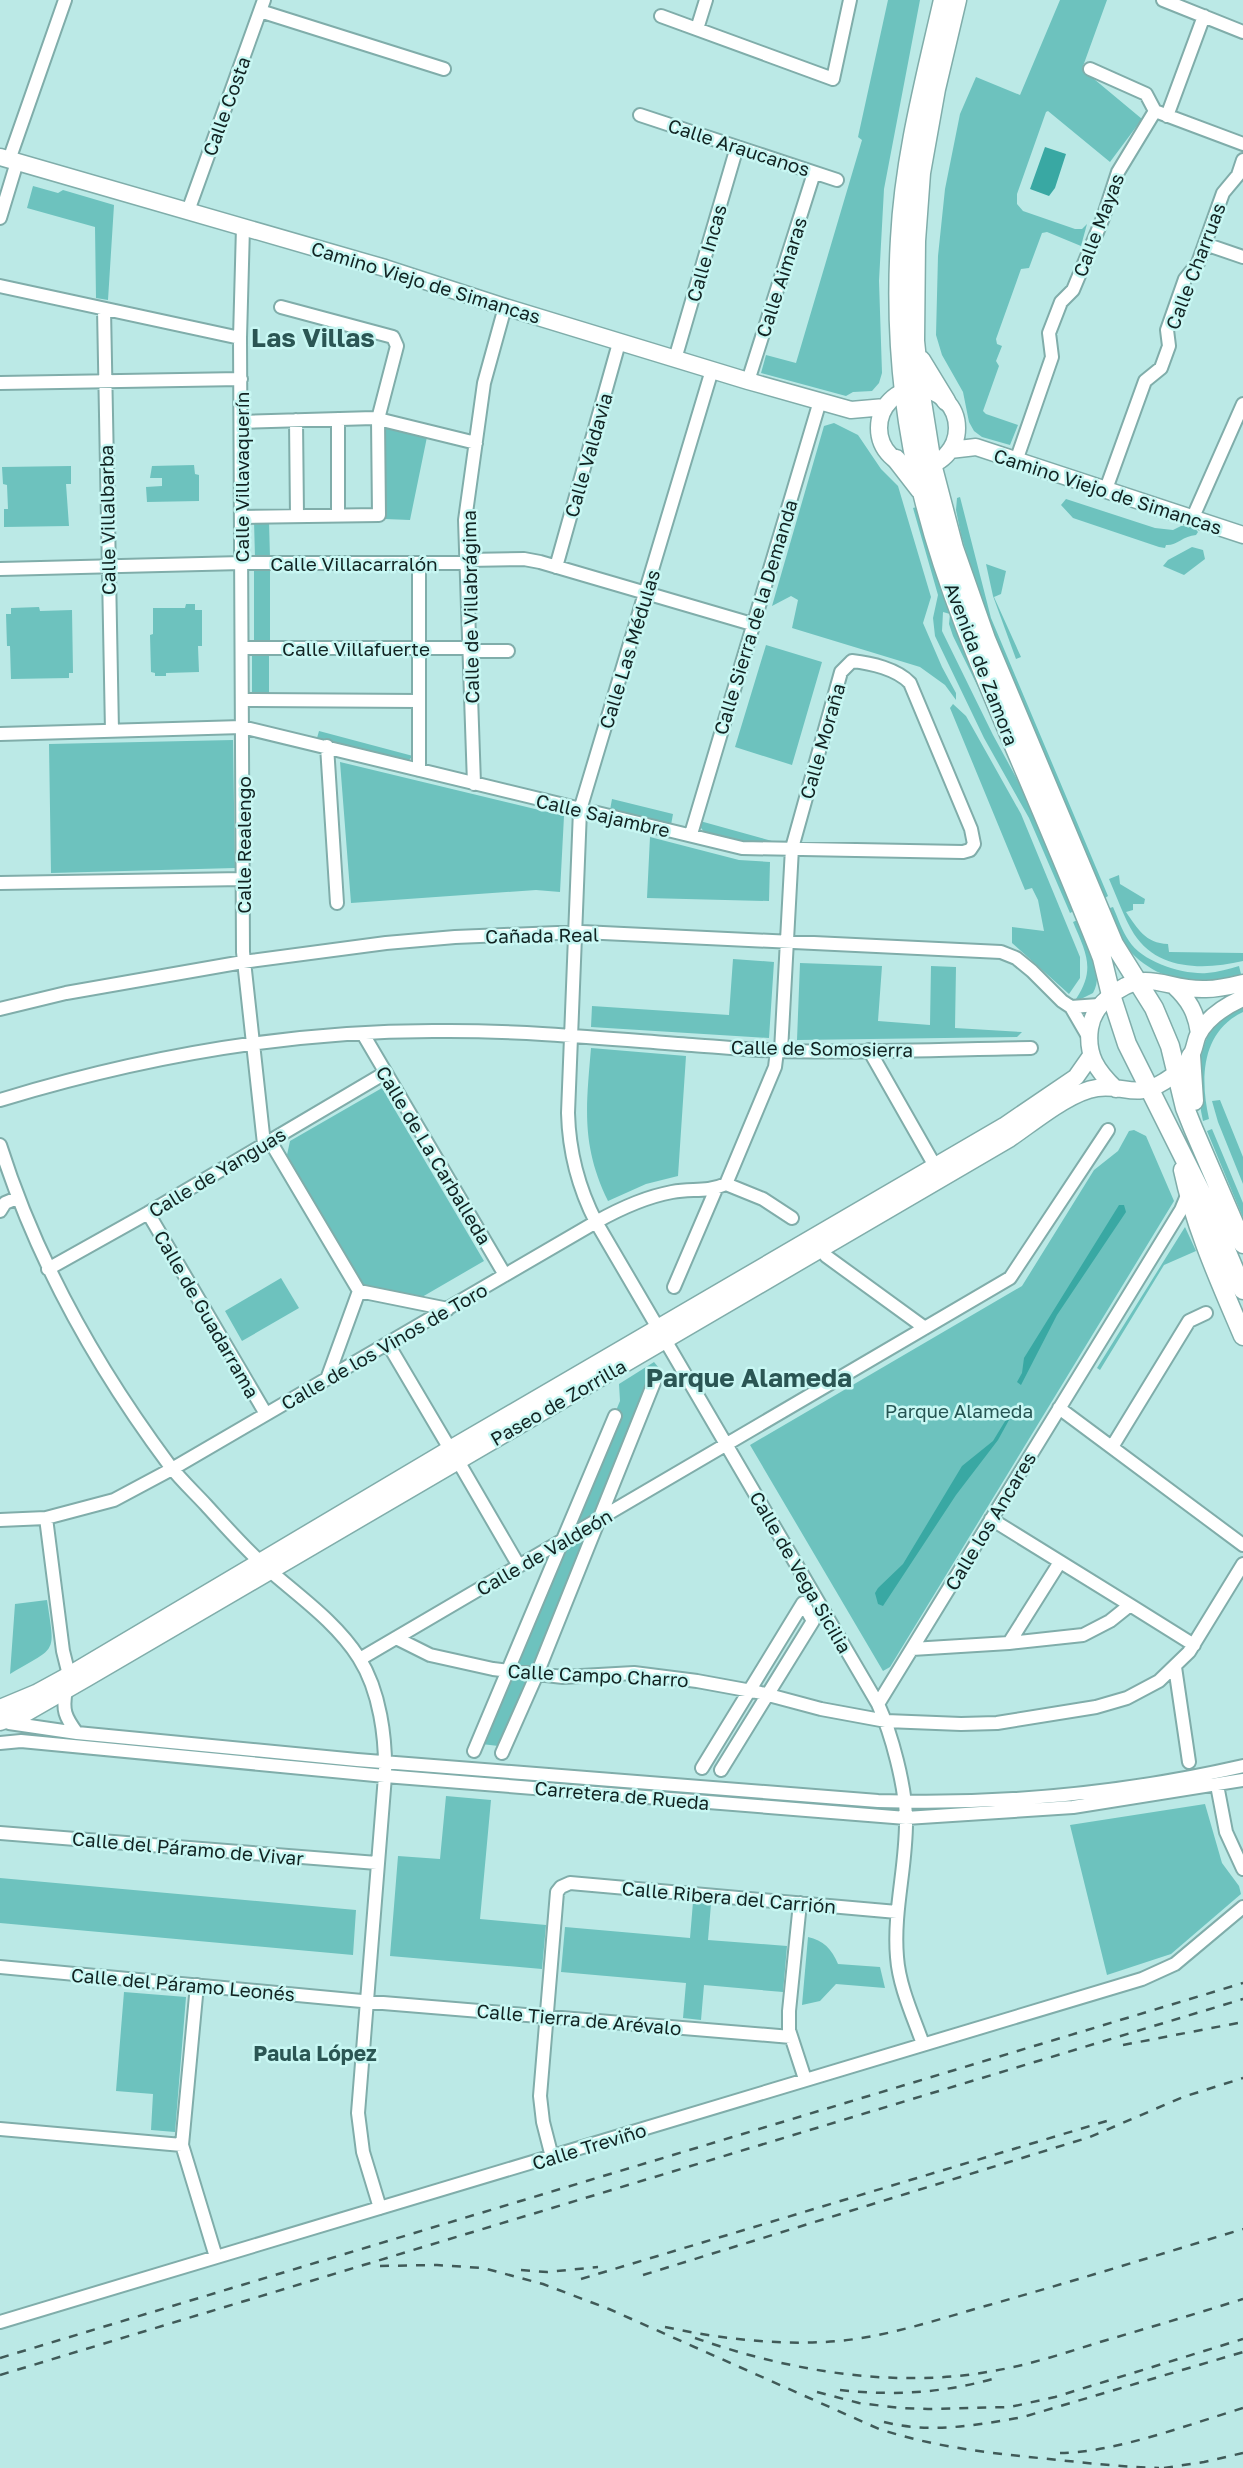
<svg xmlns="http://www.w3.org/2000/svg" width="1243" height="2468" font-family="'Golos Text',sans-serif">
<style>
.green{fill:#6dc2be}
.water{fill:#39a8a3}
.lines{fill:none;stroke-linecap:round;stroke-linejoin:round}
.minor-casing{stroke:#80adaa;stroke-width:16}
.major-casing{stroke:#80adaa;stroke-width:19}
.highway-casing{stroke:#80adaa;stroke-width:21}
.minor{stroke:#fff;stroke-width:12}
.major{stroke:#fff;stroke-width:16}
.highway{stroke:#fff;stroke-width:18}
.rail{stroke:#405a58;stroke-width:2.5;stroke-dasharray:9 9;stroke-linecap:butt}
.labels{text-anchor:middle;dominant-baseline:central;stroke-width:5;stroke-linejoin:round;paint-order:stroke}
.street-label{font-size:19px;fill:#112322;stroke:#c8f7f3}
.park-label{font-size:19px;fill:#265553;stroke:#c8f7f3}
.neighbourhood-label{font-size:21px;font-weight:bold;fill:#2b5654;stroke:#c8f7f3}
.district-label{font-size:26px;font-weight:bold;fill:#2b5654;stroke:#c8f7f3}
</style>
<rect width="100%" height="100%" fill="#bbe9e6"/>
<!-- green -->
<path class="green" d="M 888,0 L 920,0 L 884,189 L 879,281 L 882,373 L 879,383 L 872,391 L 853,392 L 846,396 L 761,373 L 766,355 L 796,363 L 862,140 L 858,137 Z
M 1060,0 L 1107,0 L 1082,69 L 1142,119 L 1110,162 L 1048,111 L 1046,112 L 1017,194 L 1017,204 L 1023,211 L 1075,229 L 1082,229 L 1087,224 L 1081,246 L 1047,232 L 1042,233 L 1029,268 L 1021,269 L 996,339 L 997,344 L 1002,346 L 996,361 L 999,366 L 983,411 L 986,414 L 1018,425 L 1010,445 L 982,437 L 974,431 L 969,422 L 963,392 L 942,355 L 936,335 L 938,256 L 945,189 L 960,114 L 976,77 L 1020,95 Z
M 33,186 L 58,193 L 63,190 L 114,205 L 108,300 L 96,298 L 95,227 L 27,208 Z
M 834,423 L 858,435 L 881,469 L 898,486 L 931,597 L 923,623 L 942,667 L 956,693 L 956,700 L 945,685 L 920,667 L 792,628 L 798,600 L 791,596 L 772,606 L 824,426 Z
M 385,427 L 427,437 L 410,520 L 385,519 Z
M 194,465 L 195,474 L 199,475 L 199,501 L 147,502 L 146,487 L 162,486 L 162,478 L 150,478 L 152,466 Z
M 71,466 L 71,484 L 66,484 L 69,526 L 4,527 L 4,509 L 8,509 L 7,485 L 3,484 L 2,467 Z
M 960,497 L 991,618 L 1108,896 L 1102,900 L 985,616 L 961,535 L 956,510 L 957,498 Z
M 1066,499 L 1155,528 L 1173,530 L 1181,526 L 1193,526 L 1198,532 L 1196,535 C 1183,536 1176,546 1166,545 L 1165,548 L 1159,547 L 1073,518 L 1061,505 Z
M 920,506 L 1000,732 L 953,636 L 949,624 L 950,614 L 943,612 L 942,631 L 993,735 L 1036,814 L 1076,910 L 1070,913 L 1029,818 L 984,738 L 935,636 L 933,618 L 938,595 L 913,508 Z
M 254,521 L 269,521 L 270,558 L 255,558 Z
M 1192,547 L 1203,550 L 1205,559 L 1184,575 L 1163,566 L 1168,560 Z
M 986,564 L 1006,571 L 1001,594 L 994,597 L 1021,657 L 1016,659 L 993,596 Z
M 254,568 L 270,568 L 270,643 L 254,643 Z
M 186,604 L 195,604 L 195,610 L 202,610 L 202,646 L 198,646 L 199,672 L 166,673 L 166,676 L 155,676 L 155,673 L 151,672 L 150,635 L 153,634 L 153,608 L 185,608 Z
M 39,607 L 40,611 L 72,610 L 73,673 L 69,673 L 69,678 L 11,679 L 10,646 L 7,646 L 6,614 L 11,614 L 11,608 Z
M 766,645 L 822,662 L 792,765 L 735,747 Z
M 252,652 L 269,652 L 269,695 L 252,695 Z
M 953,704 L 966,716 L 1021,814 L 1080,957 L 1080,978 L 1069,994 L 1012,943 L 1012,927 L 1044,931 L 1038,900 L 1032,888 L 1025,890 L 950,708 Z
M 319,731 L 413,756 L 407,762 L 317,738 Z
M 233,740 L 235,868 L 51,873 L 49,744 Z
M 340,762 L 564,816 L 560,892 L 536,890 L 351,903 Z
M 612,799 L 673,814 L 671,825 L 610,810 Z
M 700,821 L 772,841 L 771,844 L 733,840 L 705,833 L 701,828 Z
M 650,837 L 739,860 L 770,862 L 769,901 L 647,898 Z
M 1119,875 L 1120,884 L 1145,899 L 1144,904 L 1133,904 L 1133,910 L 1126,912 C 1138,929 1145,943 1168,944 L 1169,952 L 1243,953 L 1243,961 C 1205,970 1158,971 1134,934 C 1124,918 1117,897 1109,879 Z
M 1113,907 C 1118,918 1122,931 1129,941 C 1142,962 1184,975 1207,973 C 1218,972 1229,969 1239,966 L 1242,978 C 1225,981 1205,984 1188,981 C 1165,979 1136,963 1124,943 C 1117,933 1112,920 1107,909 Z
M 1080,919 C 1088,940 1105,972 1093,993 L 1079,1000 L 1076,999 C 1096,969 1086,953 1073,922 Z
M 733,959 L 774,962 L 769,1038 L 591,1027 L 592,1006 L 729,1015 Z
M 800,963 L 882,966 L 878,1021 L 930,1025 L 931,966 L 956,967 L 955,1028 L 1022,1032 L 1017,1037 L 797,1040 Z
M 1243,1006 L 1243,1012 C 1201,1032 1200,1079 1209,1119 L 1203,1121 C 1196,1090 1195,1051 1215,1024 C 1222,1016 1234,1011 1243,1006 Z
M 591,1048 L 686,1056 L 678,1176 L 646,1184 L 608,1201 C 581,1145 586,1108 591,1048 Z
M 382,1088 L 484,1261 L 422,1297 L 363,1286 L 287,1155 L 290,1141 Z
M 1220,1100 L 1243,1157 L 1243,1184 L 1218,1122 L 1212,1101 Z
M 1212,1129 L 1243,1203 L 1243,1218 L 1207,1131 Z
M 1134,1130 L 1146,1136 L 1149,1143 L 1174,1201 L 890,1667 L 883,1671 L 750,1445 L 1022,1286 L 1094,1170 L 1118,1151 L 1129,1131 Z
M 1185,1227 L 1196,1251 L 1164,1265 L 1100,1370 L 1097,1368 Z
M 281,1278 L 299,1308 L 242,1341 L 225,1311 Z
M 654,1362 L 659,1368 L 507,1747 L 473,1743 L 574,1511 L 620,1401 L 619,1384 Z
M 47,1600 C 55,1655 58,1646 10,1674 L 15,1604 Z
M 446,1796 L 491,1800 L 480,1919 L 546,1925 L 542,1969 L 390,1956 L 398,1856 L 440,1859 Z
M 1205,1804 L 1222,1863 L 1239,1886 L 1241,1894 L 1171,1954 L 1107,1975 L 1070,1825 Z
M 0,1878 L 356,1910 L 353,1955 L 0,1923 Z
M 693,1902 L 711,1904 L 708,1940 L 787,1946 L 783,1992 L 704,1985 L 701,2020 L 683,2018 L 686,1983 L 561,1972 L 565,1927 L 690,1938 Z
M 808,1937 C 823,1940 832,1949 838,1964 L 880,1967 L 885,1988 L 836,1984 L 820,2001 L 802,2005 Z
M 124,1992 L 186,1997 L 175,2132 L 151,2130 L 153,2094 L 116,2091 Z"/>
<!-- water -->
<path class="water" d="M 1045,147 L 1066,154 L 1055,188 L 1049,196 L 1030,189 Z
M 1119,1205 L 1124,1205 L 1126,1212 L 1057,1315 L 1021,1385 L 1017,1382 L 1022,1373 L 1024,1358 Z
M 1007,1418 L 1009,1420 L 998,1440 L 956,1495 L 883,1606 L 878,1604 L 875,1593 L 878,1588 L 903,1564 L 962,1466 L 993,1441 Z"/>
<g class="lines">
<!-- minor casing -->
<g class="minor-casing">
<path id="minor" d="M 1163,0 L 1243,32
M 260,11 L 444,69
M 661,16 L 833,79 L 850,0
M 697,29 L 706,0
M 1090,69 L 1146,94 L 1155,111 L 1243,144
M 640,115 L 837,180
M 1167,116 L 1204,16
M 9,160 L 65,0
M 188,211 L 264,0
M 0,218 L 17,162
M 243,227 L 240,338 L 243,952 L 264,1144
M 1205,244 L 1243,257
M 0,286 L 240,338
M 104,309 L 112,731
M 675,359 L 737,147
M 712,370 L 580,810 L 568,1113 C 569,1151 578,1187 596,1222 L 878,1704 C 892,1735 905,1785 906,1818 C 907,1865 893,1910 897,1957 C 899,1986 913,2016 923,2044
M 748,381 L 814,173
M 0,383 L 241,379
M 296,420 L 297,516
M 241,422 L 374,418 L 476,443
M 1016,461 L 1052,357 L 1049,333 L 1061,302 L 1073,290 L 1103,218 L 1118,172 L 1155,111
M 1106,489 L 1145,381 L 1161,368 L 1169,346 L 1167,330 L 1185,279 L 1198,263 L 1223,193 L 1238,175 L 1243,160
M 338,516 L 338,419
M 241,517 L 379,515 L 378,419 L 397,346 L 393,337 L 281,307
M 1193,517 L 1243,404
M 466,560 L 524,559 L 540,562 L 752,624
M 419,563 L 419,770
M 556,567 L 619,343
M 0,569 L 242,563 L 466,563
M 242,648 L 469,648
M 469,651 L 508,651
M 242,700 L 419,701
M 0,734 L 242,727 L 742,848 L 963,852 L 970,850 L 974,844 L 971,829 L 910,683 C 897,669 871,663 852,661 L 841,672 L 792,848 L 781,1051
M 327,746 L 337,903
M 474,784 L 465,520 L 484,383 L 505,307
M 691,834 L 820,401
M 0,883 L 243,879
M 1071,1007 L 1099,1005
M 0,1009 L 66,993 L 243,962 L 386,943 L 455,937 L 582,932 L 1001,952 L 1016,958 L 1032,971 L 1062,1001 L 1071,1007 L 1089,1038
M 363,1034 L 505,1275
M 869,1050 L 935,1166
M 0,1100 C 145,1056 297,1029 449,1031 C 530,1031 611,1039 692,1045 C 722,1047 752,1050 782,1051 C 865,1053 948,1049 1031,1048
M 270,1141 L 359,1291 L 448,1309
M 0,1145 C 37,1262 97,1368 170,1466 C 181,1480 194,1492 206,1505 C 226,1527 246,1550 269,1570 C 300,1597 337,1623 359,1658 C 380,1691 386,1738 385,1776 L 358,2113 L 363,2152 L 380,2208
M 726,1184 L 775,1067 L 777,1051
M 0,1211 L 5,1203 L 17,1198
M 148,1213 L 266,1414
M 826,1256 L 925,1328
M 48,1269 L 148,1213 L 385,1073
M 674,1287 L 716,1189
M 388,1344 L 450,1449
M 327,1379 L 359,1291
M 1059,1408 L 1243,1545
M 1112,1447 L 1189,1321 L 1206,1313
M 458,1461 L 519,1566
M 46,1518 L 63,1651 L 69,1675
M 991,1519 L 1130,1605 L 1110,1621 L 1083,1635 L 1009,1643 L 1060,1562
M 0,1520 L 46,1518 L 114,1500 L 172,1469 L 596,1222 C 621,1208 645,1197 672,1192 C 693,1188 705,1193 726,1184 L 763,1199 L 792,1218
M 1130,1605 L 1194,1645
M 396,1638 L 430,1655 L 493,1669 L 563,1677 L 634,1673 L 697,1681 L 757,1692 L 821,1709 L 886,1721 L 961,1724 L 997,1723 L 1096,1707 L 1127,1698 L 1159,1681 L 1189,1652 L 1243,1564
M 912,1649 L 1009,1643
M 360,1659 L 1010,1278 L 1108,1130
M 1175,1667 L 1189,1762
M 66,1690 C 62,1710 65,1717 77,1733
M 878,1704 L 1181,1210 L 1188,1193
M 9,1723 L 77,1733 L 357,1760 L 878,1801 C 999,1805 1125,1793 1243,1766
M 0,1743 L 21,1741 L 385,1776 L 906,1818 L 1073,1807 L 1243,1780
M 474,1751 L 615,1416
M 502,1753 L 537,1674 L 655,1380
M 702,1768 L 803,1603 L 813,1621 L 721,1770
M 1217,1785 L 1226,1832 L 1243,1869
M 0,1833 L 377,1863
M 800,1903 L 789,2011 L 789,2030 L 805,2079
M 0,1967 L 383,2003 L 791,2037
M 197,1985 L 182,2145 L 216,2257
M 0,2129 L 182,2145
M 552,2157 L 543,2122 L 540,2096 L 557,1892 L 561,1887 L 570,1883 L 897,1912
M 0,2322 L 1142,1979 L 1175,1964 L 1243,1907"/>
</g>
<!-- major casing -->
<g class="major-casing">
<path id="major" d="M 0,157 L 385,268 L 505,307 L 748,381 L 851,410 L 885,407
M879 428a39 39 0 1 1 78 0a39 39 0 1 1-78 0Z
M 950,450 L 976,447 L 1243,535
M 1174,986 C 1189,1000 1196,1012 1199,1033
M 1116,1089 C 1097,1071 1086,1055 1090,1028 C 1092,1015 1098,1006 1109,997 C 1147,965 1165,991 1206,989 C 1218,989 1231,986 1243,983
M 0,1708 L 36,1693 L 69,1675 L 450,1449 L 1004,1126 L 1076,1077 L 1090,1057
M 0,1722 L 26,1713 L 87,1678 L 1009,1139 C 1033,1123 1069,1092 1097,1088 C 1125,1084 1135,1100 1165,1081 C 1175,1075 1186,1066 1191,1055 C 1195,1049 1195,1041 1198,1035 C 1207,1017 1225,1006 1243,998"/>
</g>
<!-- highway casing -->
<g class="highway-casing">
<path id="highway" d="M 943,0 C 925,79 904,158 900,239 C 895,324 902,413 923,496 C 945,585 981,669 1017,753 C 1046,821 1075,889 1102,958 L 1111,995 L 1127,1044 L 1204,1198 L 1243,1290
M 957,0 L 936,89 L 921,173 L 916,241 L 915,341 L 920,389 L 932,464 L 954,548 L 986,639 L 1114,944 L 1154,1008 L 1170,1046 L 1185,1108 L 1193,1128 L 1243,1244
M 921,360 L 946,401
M 896,459 L 920,490
M 1191,1056 L 1194,1101
M 1183,1170 C 1195,1227 1220,1282 1243,1336"/>
</g>
<!-- minor -->
<use href="#minor" class="minor"/>
<!-- major -->
<use href="#major" class="major"/>
<!-- highway -->
<use href="#highway" class="highway"/>
<!-- rail -->
<path class="rail" d="M 1123,2045 L 1243,2022
M 380,2266 L 437,2265 L 483,2268 L 543,2284 L 609,2309 L 879,2429 C 935,2447 982,2452 1039,2458 C 1079,2462 1119,2467 1159,2468
M 521,2270 L 547,2272 L 598,2267
M 643,2275 L 1090,2137 L 1183,2097 L 1243,2078
M 581,2279 L 1110,2120
M 665,2327 C 722,2339 780,2346 839,2341 C 890,2336 939,2319 989,2305 C 1074,2281 1158,2255 1243,2229
M 695,2338 C 789,2371 894,2389 993,2371 C 1029,2365 1065,2353 1100,2342 C 1148,2328 1195,2314 1243,2299
M 0,2358 L 1243,1983
M 0,2375 L 1243,1999
M 840,2390 C 894,2396 944,2393 996,2378
M 817,2392 L 859,2403 L 900,2408 L 928,2409 L 1010,2407 L 1055,2397 L 1243,2339
M 884,2422 C 931,2434 977,2425 1023,2417 L 1243,2352
M 1060,2453 C 1114,2453 1190,2424 1243,2408
M 1164,2468 L 1204,2462 L 1243,2453"/>
</g>
<g class="labels">
<!-- street labels -->
<g class="street-label">
<text transform="translate(226 106) rotate(-70)">Calle Costa</text>
<text transform="translate(739 147) rotate(18)">Calle Araucanos</text>
<text transform="translate(1098 225) rotate(-69)">Calle Mayas</text>
<text transform="translate(706 253) rotate(-74)">Calle Incas</text>
<text transform="translate(1195 266) rotate(-69)">Calle Charruas</text>
<text transform="translate(781 277) rotate(-72)">Calle Aimaras</text>
<text transform="translate(426 282) rotate(17)">Camino Viejo de Simancas</text>
<text transform="translate(588 455) rotate(-74)">Calle Valdavia</text>
<text transform="translate(241 477) rotate(-90)">Calle Villavaquerín</text>
<text transform="translate(1108 491) rotate(18)">Camino Viejo de Simancas</text>
<text transform="translate(107 520) rotate(-91)">Calle Villalbarba</text>
<text x="354" y="563">Calle Villacarralón</text>
<text transform="translate(470 607) rotate(-91)">Calle de Villabrágima</text>
<text transform="translate(755 617) rotate(-73)">Calle Sierra de la Demanda</text>
<text x="356" y="648">Calle Villafuerte</text>
<text transform="translate(629 649) rotate(-73)">Calle Las Médulas</text>
<text transform="translate(982 664) rotate(69)">Avenida de Zamora</text>
<text transform="translate(822 741) rotate(-74)">Calle Moraña</text>
<text transform="translate(603 815) rotate(13)">Calle Sajambre</text>
<text transform="translate(243 845) rotate(-90)">Calle Realengo</text>
<text transform="translate(542 935) rotate(-1)">Cañada Real</text>
<text transform="translate(822 1048) rotate(1)">Calle de Somosierra</text>
<text transform="translate(434 1155) rotate(59)">Calle de La Carballeda</text>
<text transform="translate(217 1172) rotate(-31)">Calle de Yanguas</text>
<text transform="translate(207 1314) rotate(60)">Calle de Guadarrama</text>
<text transform="translate(384 1346) rotate(-30)">Calle de los Vinos de Toro</text>
<text transform="translate(558 1402) rotate(-30)">Paseo de Zorrilla</text>
<text transform="translate(990 1521) rotate(-59)">Calle los Ancares</text>
<text transform="translate(544 1552) rotate(-30)">Calle de Valdeón</text>
<text transform="translate(801 1572) rotate(60)">Calle de Vega Sicilia</text>
<text transform="translate(598 1675) rotate(3)">Calle Campo Charro</text>
<text transform="translate(622 1795) rotate(5)">Carretera de Rueda</text>
<text transform="translate(188 1848) rotate(5)">Calle del Páramo de Vivar</text>
<text transform="translate(729 1897) rotate(5)">Calle Ribera del Carrión</text>
<text transform="translate(183 1984) rotate(5)">Calle del Páramo Leonés</text>
<text transform="translate(579 2019) rotate(5)">Calle Tierra de Arévalo</text>
<text transform="translate(589 2146) rotate(-17)">Calle Treviño</text>
</g>
<!-- park labels -->
<g class="park-label">
<text x="959" y="1410">Parque Alameda</text>
</g>
<!-- neighbourhood labels -->
<g class="neighbourhood-label">
<text x="315" y="2053">Paula López</text>
</g>
<!-- district labels -->
<g class="district-label">
<text x="313" y="337">Las Villas</text>
<text x="749" y="1377">Parque Alameda</text>
</g>
</g>
</svg>
